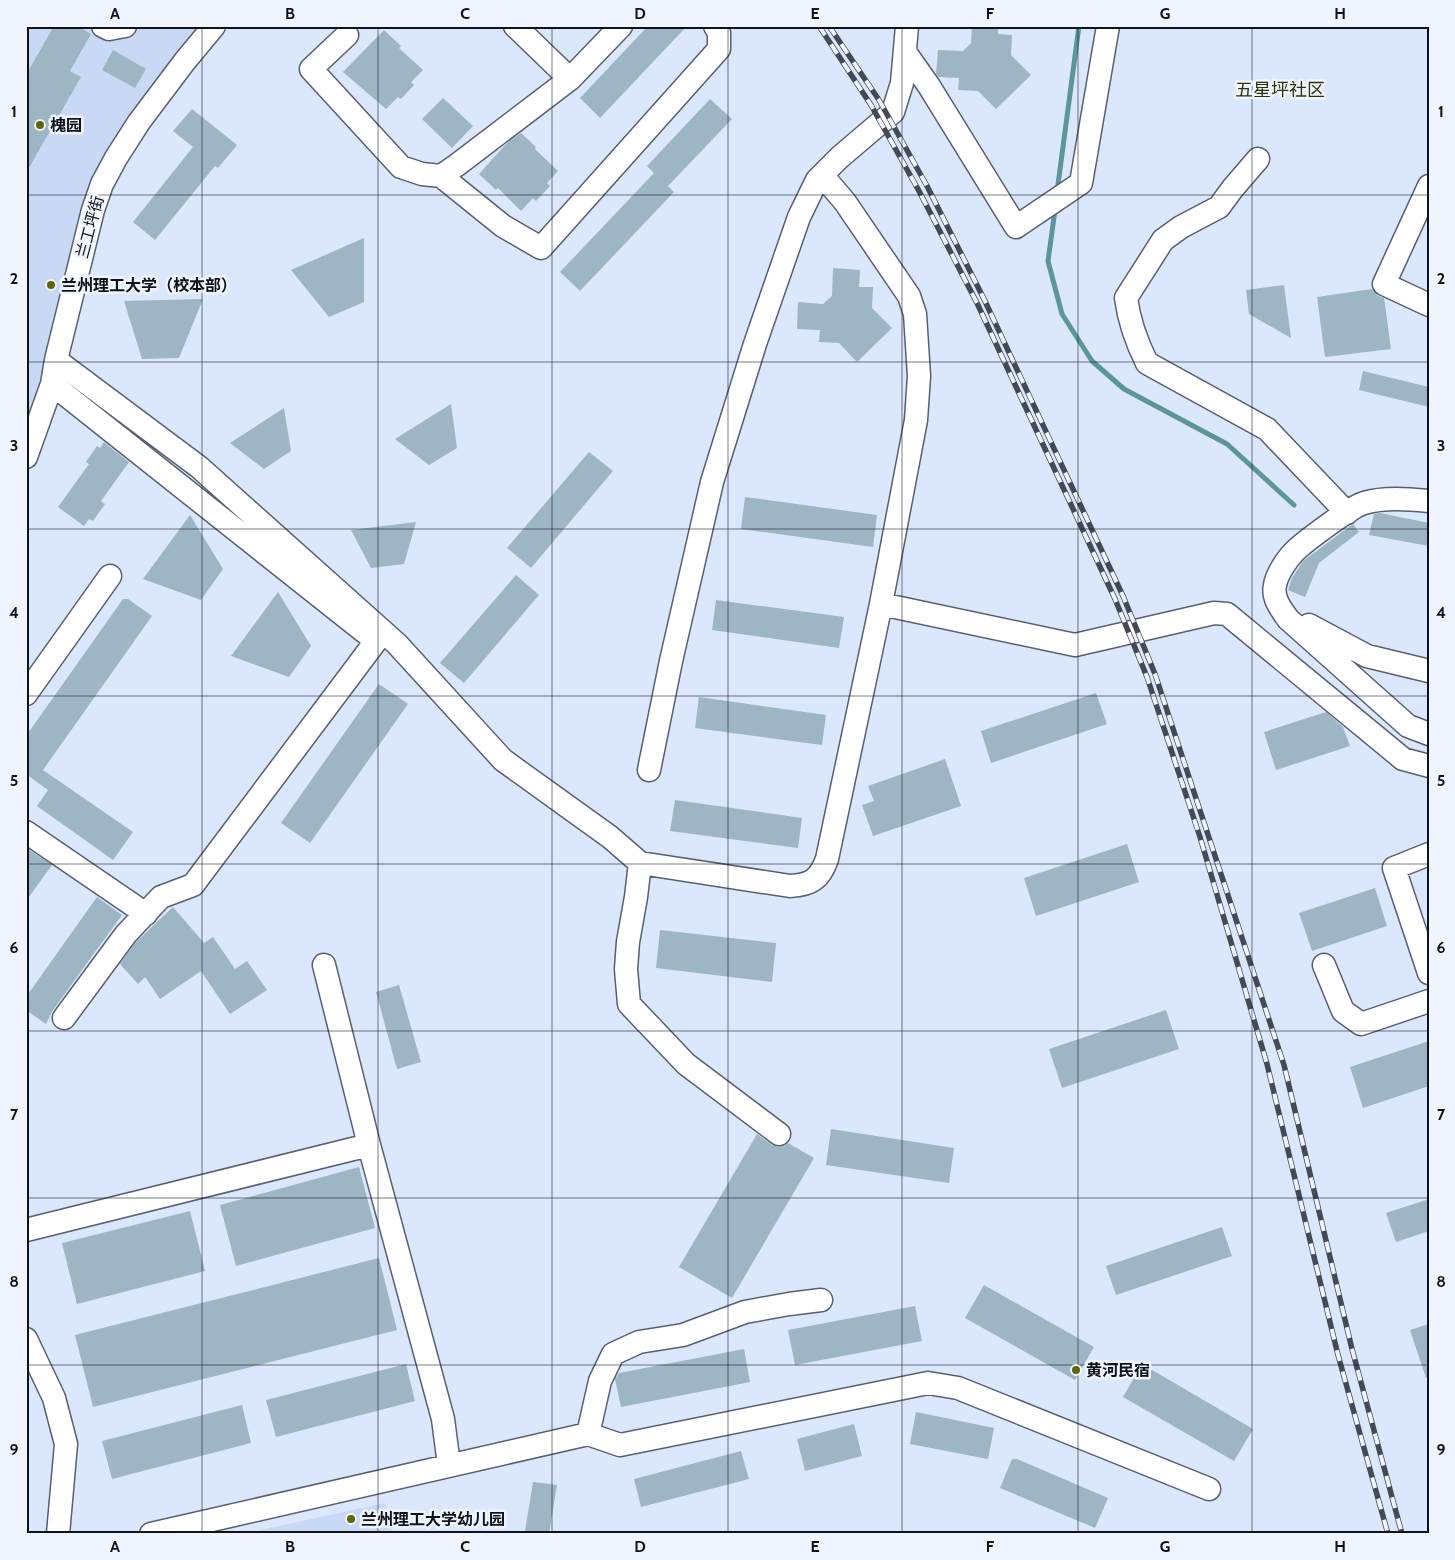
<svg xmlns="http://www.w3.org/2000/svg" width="1455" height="1560" font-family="Cabin,'Noto Sans SC',sans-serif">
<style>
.built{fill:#c9d9f5}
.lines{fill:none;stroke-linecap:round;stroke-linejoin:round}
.stream{stroke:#5c959c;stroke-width:5}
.building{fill:#9eb5c3}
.minor-casing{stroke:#566072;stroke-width:25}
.minor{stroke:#fff;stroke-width:22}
.rail-casing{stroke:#444a55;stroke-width:5.5}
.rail{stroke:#eff4fd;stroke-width:4;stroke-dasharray:11;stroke-linecap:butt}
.grid{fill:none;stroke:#0e1219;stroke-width:1;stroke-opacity:0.55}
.poi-dot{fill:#5f6606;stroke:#eff4fd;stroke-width:2}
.labels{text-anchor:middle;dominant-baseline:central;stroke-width:5;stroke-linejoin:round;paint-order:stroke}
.poi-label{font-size:16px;font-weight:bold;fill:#0e1219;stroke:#eff4fd;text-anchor:start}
.street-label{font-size:16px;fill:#0e1219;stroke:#eff4fd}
.neighbourhood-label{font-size:18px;fill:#2f3309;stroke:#eff4fd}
.neatline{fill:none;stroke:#0e1219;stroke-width:2}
.grid-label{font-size:16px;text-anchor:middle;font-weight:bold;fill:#0e1219}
</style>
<rect width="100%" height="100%" fill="#dbe7fd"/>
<!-- built -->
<path class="built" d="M 26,26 L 214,26 L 116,158 L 26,457 Z
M 385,1503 L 393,1534 L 242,1534 Z"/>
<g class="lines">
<!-- stream -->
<path class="stream" d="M 1057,192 L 1079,26
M 1055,210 L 1048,261 L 1062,314 L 1092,361 L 1124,389 L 1227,444 L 1294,505"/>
</g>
<!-- building -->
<path class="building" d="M 54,26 L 77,26 L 91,34 L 70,71 L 81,77 L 26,173 L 26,75 Z
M 648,26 L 687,26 L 600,118 L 580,98 Z
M 972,26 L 998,26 L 998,34 L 1012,35 L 1011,55 L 1031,75 L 996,109 L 978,91 L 958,90 L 959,78 L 939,77 L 936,74 L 938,50 L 963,51 L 971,43 Z
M 384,30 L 401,46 L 399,48 L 423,70 L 411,82 L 414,85 L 401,99 L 398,97 L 386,109 L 343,72 Z
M 113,50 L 146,69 L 135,88 L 102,70 Z
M 443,98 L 473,126 L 452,148 L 422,119 Z
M 710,99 L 732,119 L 668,186 L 674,192 L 580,291 L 560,272 L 654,173 L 647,166 Z
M 192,109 L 237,145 L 218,168 L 215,166 L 155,240 L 133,222 L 193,147 L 173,131 Z
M 521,133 L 536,147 L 535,149 L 558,171 L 547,183 L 550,186 L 536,201 L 533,198 L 521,211 L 498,188 L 496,190 L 479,174 L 508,142 Z
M 364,238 L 364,302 L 329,317 L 291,270 Z
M 833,268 L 860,270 L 859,287 L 873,287 L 872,308 L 892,328 L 857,362 L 839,343 L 819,342 L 820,330 L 797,329 L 798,302 L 823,304 L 832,296 Z
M 1284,285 L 1291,338 L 1249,314 L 1246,290 Z
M 1372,289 L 1378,296 L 1384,298 L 1391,349 L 1325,357 L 1317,297 Z
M 203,299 L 179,358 L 142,359 L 124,301 Z
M 1363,371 L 1429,387 L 1429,407 L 1359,390 Z
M 451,404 L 457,448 L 429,465 L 395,439 Z
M 284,408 L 291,451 L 264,469 L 230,443 Z
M 104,442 L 129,462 L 101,501 L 105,504 L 93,521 L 89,519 L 84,526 L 58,507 L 89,464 L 86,462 L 97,446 L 100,448 Z
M 589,452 L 613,471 L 531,568 L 507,548 Z
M 745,497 L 877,515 L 873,547 L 741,529 Z
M 1380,513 L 1429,523 L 1429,546 L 1369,535 L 1374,514 Z
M 190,515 L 223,569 L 201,600 L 143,579 Z
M 416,522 L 404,564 L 371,568 L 351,530 Z
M 1353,524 L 1359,532 L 1319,563 L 1305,597 L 1288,590 L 1292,578 L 1303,561 Z
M 516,575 L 539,595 L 464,683 L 440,663 Z
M 278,592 L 311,646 L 289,677 L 231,656 Z
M 123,599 L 128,599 L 152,616 L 43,770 L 133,832 L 113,860 L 37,806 L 48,790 L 26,774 L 26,736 Z
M 716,600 L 844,617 L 839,648 L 712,630 Z
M 379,684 L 408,704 L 310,843 L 281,823 Z
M 1096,693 L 1107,724 L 991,763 L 981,731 Z
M 699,697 L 826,715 L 822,745 L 695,728 Z
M 1326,712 L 1343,727 L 1350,746 L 1276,770 L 1264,732 Z
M 945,759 L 961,806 L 873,836 L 862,805 L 874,801 L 868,786 Z
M 675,800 L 802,818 L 798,848 L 670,831 Z
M 1127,844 L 1139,882 L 1036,916 L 1024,878 Z
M 29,850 L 52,865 L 26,901 L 26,853 Z
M 1375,888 L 1387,926 L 1312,951 L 1299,913 Z
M 97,897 L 122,915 L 53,1010 L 46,1024 L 26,1010 L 26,997 Z
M 173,907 L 204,943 L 213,937 L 235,969 L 247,961 L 267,990 L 230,1014 L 201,971 L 160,999 L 145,977 L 138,984 L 120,964 L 136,942 Z
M 660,930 L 776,943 L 772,982 L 656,968 Z
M 399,985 L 421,1062 L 397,1069 L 376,992 Z
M 1166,1010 L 1179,1049 L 1062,1088 L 1049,1049 Z
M 1429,1041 L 1429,1086 L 1363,1108 L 1350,1067 Z
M 831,1129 L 954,1148 L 949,1183 L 826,1165 Z
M 757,1134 L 772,1145 L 778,1147 L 784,1146 L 788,1143 L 814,1158 L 732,1298 L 679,1267 Z
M 359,1167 L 375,1228 L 236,1266 L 220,1205 Z
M 1429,1199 L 1429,1231 L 1396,1242 L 1386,1213 Z
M 190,1211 L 205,1271 L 77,1304 L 62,1243 Z
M 1222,1227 L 1232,1256 L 1116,1295 L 1106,1266 Z
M 379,1258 L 397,1330 L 93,1407 L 75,1335 Z
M 984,1285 L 1094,1347 L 1075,1380 L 965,1318 Z
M 915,1306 L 922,1341 L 795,1365 L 788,1330 Z
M 1429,1324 L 1429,1378 L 1426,1378 L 1410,1330 Z
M 744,1349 L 750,1382 L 621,1407 L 615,1379 L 619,1373 Z
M 406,1364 L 415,1401 L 276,1437 L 266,1400 Z
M 1142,1364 L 1253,1429 L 1234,1461 L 1123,1397 Z
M 242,1405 L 251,1443 L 112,1479 L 102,1441 Z
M 916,1412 L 994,1428 L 988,1459 L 910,1444 Z
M 854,1424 L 862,1456 L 805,1471 L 797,1439 Z
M 741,1451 L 749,1479 L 641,1507 L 634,1479 Z
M 1012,1459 L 1017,1459 L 1108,1498 L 1095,1528 L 1000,1488 Z
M 533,1482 L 557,1485 L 549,1534 L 525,1531 Z"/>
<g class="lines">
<!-- minor casing -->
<g class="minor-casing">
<path id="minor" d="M 103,26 L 109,29 L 125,26
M 515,26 L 570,79
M 347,35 L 311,69 L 401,167 L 422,174 L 441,176 L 457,165 L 570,79 L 621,26
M 905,52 L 929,86 L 1016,227 L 1081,183 L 1108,26
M 1258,159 L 1233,188 L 1219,207 L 1181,227 L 1163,240 L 1126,298 C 1129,321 1136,341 1147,363 L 1267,429 L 1347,513
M 441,176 L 503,226 L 541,248 L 719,49 L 719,33 L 715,26
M 1429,186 L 1384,284 L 1429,305
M 56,360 L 199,467 L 397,644 L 503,760 L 610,837 L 640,863 L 636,897 L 628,942 L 626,969 L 629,1004 L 686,1064 L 779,1134
M 52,384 L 376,641 L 193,885 L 161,897 L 126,934 L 64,1018
M 26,457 L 52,384 L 56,360 L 93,210 L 102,184 L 116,158 L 139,122 L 185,61 L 214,26
M 1429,501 C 1408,499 1384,497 1364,503 C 1351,507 1305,541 1294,552 C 1287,559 1277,574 1275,585 C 1272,598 1281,609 1288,619 L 1408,726 L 1429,734
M 881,604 L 1075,645 L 1214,613 L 1227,614 L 1403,759 L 1429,766
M 1309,625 L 1367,656 L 1429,671
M 26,694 L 110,576
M 649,770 L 671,661 L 712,482 L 755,344 L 799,217 L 817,180 L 840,157 L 893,112 L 902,83 L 907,26
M 26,832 L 146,914
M 1429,854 L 1394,868 L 1429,973
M 640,863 L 790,886 C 811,885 820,879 827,859 L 881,604 L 916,420 L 919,376 L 915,314 L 909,296 L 845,202 L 822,175
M 324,965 L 369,1145 L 443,1419 L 449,1465
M 1324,965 L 1343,1011 L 1361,1024 L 1429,1001
M 26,1230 L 369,1145
M 26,1339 L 54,1398 L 66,1444 L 58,1534
M 588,1434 L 600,1381 L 613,1354 L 639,1342 L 683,1335 L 745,1312 L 789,1304 L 821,1300
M 151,1534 L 588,1434 L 620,1445 L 928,1383 L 958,1388 L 1209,1489"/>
</g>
<!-- minor -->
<use href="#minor" class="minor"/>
<!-- rail casing -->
<g class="rail-casing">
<path id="rail" d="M 819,26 L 871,105 L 919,191 L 977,303 L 1115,599 L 1147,677 L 1200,837 L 1267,1064 L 1338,1355 L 1388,1534
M 829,26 L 879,100 L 927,186 L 984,299 L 1123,596 L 1155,674 L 1284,1065 L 1352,1349 L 1402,1534"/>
</g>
<!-- rail -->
<use href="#rail" class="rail"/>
</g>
<!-- grid -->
<path class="grid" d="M 202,26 L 202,1534M 378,26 L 378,1534M 552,26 L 552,1534M 728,26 L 728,1534M 902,26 L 902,1534M 1078,26 L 1078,1534M 1252,26 L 1252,1534M 26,195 L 1429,195M 26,362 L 1429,362M 26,529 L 1429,529M 26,696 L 1429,696M 26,864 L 1429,864M 26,1031 L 1429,1031M 26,1198 L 1429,1198M 26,1365 L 1429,1365"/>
<!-- markers -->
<g class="poi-dot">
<circle cx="40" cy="125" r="5"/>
<circle cx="51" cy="285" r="5"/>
<circle cx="1076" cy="1370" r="5"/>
<circle cx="351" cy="1519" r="5"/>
</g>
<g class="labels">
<!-- poi labels -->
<g class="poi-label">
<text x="50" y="125">槐园</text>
<text x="61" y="285">兰州理工大学（校本部）</text>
<text x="1086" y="1370">黄河民宿</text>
<text x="361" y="1519">兰州理工大学幼儿园</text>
</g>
<!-- street labels -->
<g class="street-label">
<text transform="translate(90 227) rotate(-75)">兰工坪街</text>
</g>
<!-- neighbourhood labels -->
<g class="neighbourhood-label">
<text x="1280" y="90">五星坪社区</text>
</g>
</g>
<!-- border -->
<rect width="1455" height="1560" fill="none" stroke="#eff4fd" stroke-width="55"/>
<rect x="28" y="28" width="1400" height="1504" class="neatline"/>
<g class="grid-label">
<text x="115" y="19">A</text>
<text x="290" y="19">B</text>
<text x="465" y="19">C</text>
<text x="640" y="19">D</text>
<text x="815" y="19">E</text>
<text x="990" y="19">F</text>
<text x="1165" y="19">G</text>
<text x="1340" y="19">H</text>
<text x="14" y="117">1</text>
<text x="1441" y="117">1</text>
<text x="14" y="284">2</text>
<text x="1441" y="284">2</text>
<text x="14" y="451">3</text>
<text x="1441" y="451">3</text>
<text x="14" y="618">4</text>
<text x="1441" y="618">4</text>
<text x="14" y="786">5</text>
<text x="1441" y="786">5</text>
<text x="14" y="953">6</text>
<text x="1441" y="953">6</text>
<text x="14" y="1120">7</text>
<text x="1441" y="1120">7</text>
<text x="14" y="1287">8</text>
<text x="1441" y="1287">8</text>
<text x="14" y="1455">9</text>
<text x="1441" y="1455">9</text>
<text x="115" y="1552">A</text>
<text x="290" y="1552">B</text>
<text x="465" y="1552">C</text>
<text x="640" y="1552">D</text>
<text x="815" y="1552">E</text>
<text x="990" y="1552">F</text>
<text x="1165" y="1552">G</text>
<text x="1340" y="1552">H</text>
</g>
</svg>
